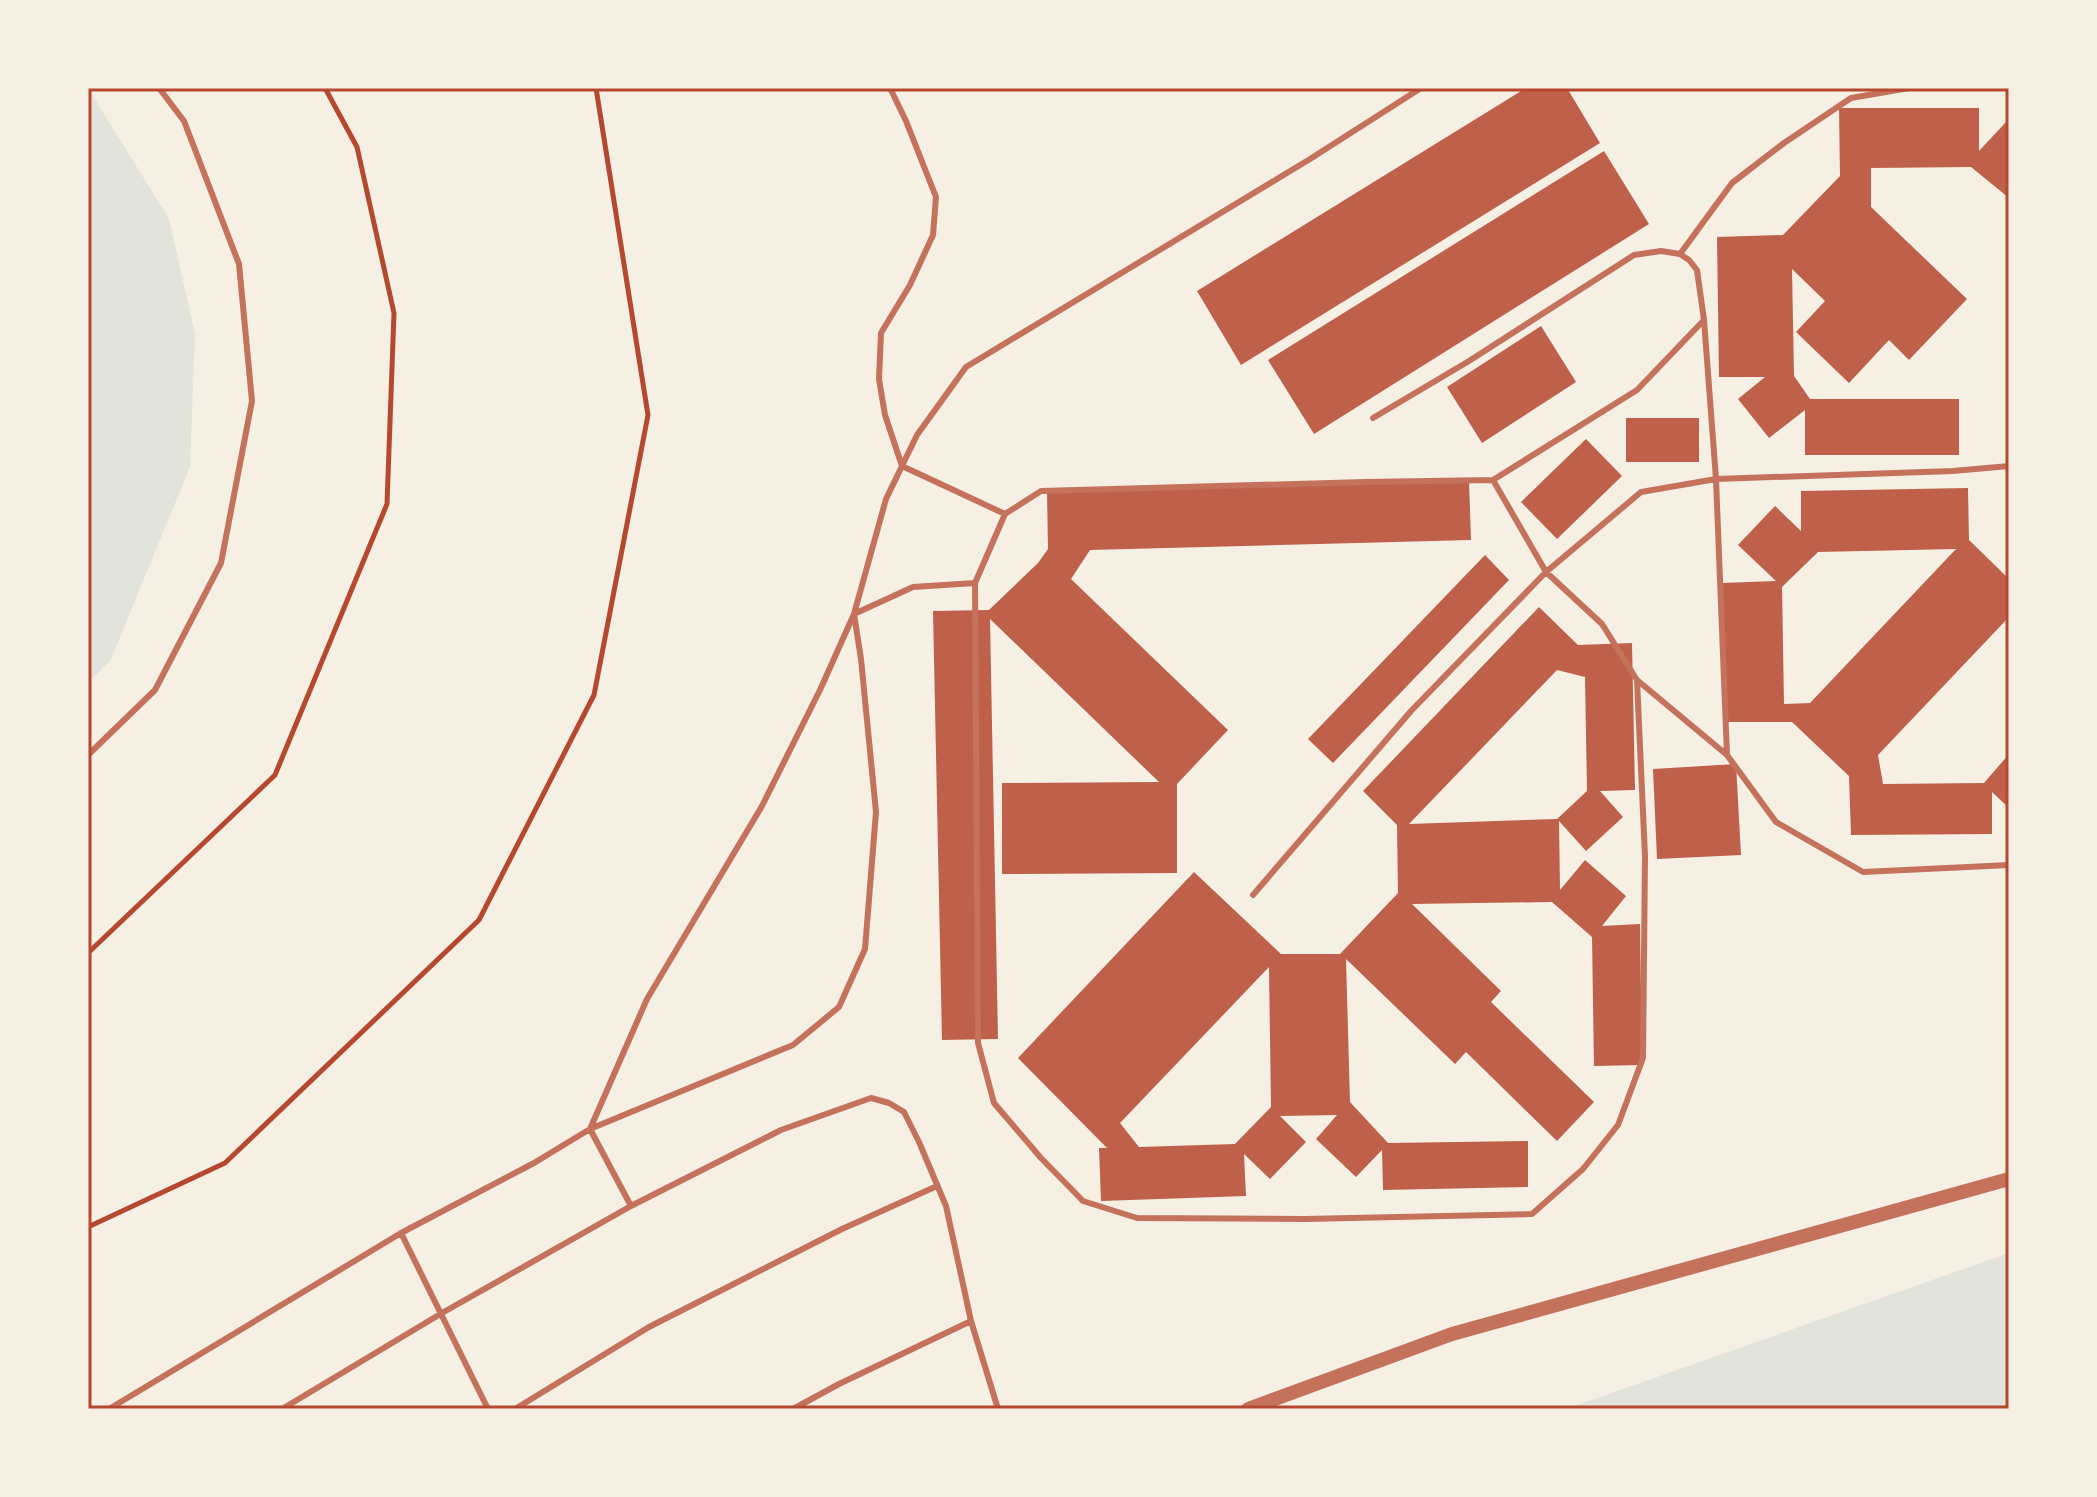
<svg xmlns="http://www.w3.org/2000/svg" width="2097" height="1497" font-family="Roboto,sans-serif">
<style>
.green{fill:#e2e4dc}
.building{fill:#bf614a;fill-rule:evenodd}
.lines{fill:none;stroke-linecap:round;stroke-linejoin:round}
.path{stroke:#b5482f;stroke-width:5}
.service{stroke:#c5725c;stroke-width:6}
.tertiary{stroke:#c5725c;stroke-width:14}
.neatline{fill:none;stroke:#b5482f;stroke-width:3}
</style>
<rect width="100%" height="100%" fill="#f6efe4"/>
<!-- green -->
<path class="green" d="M 88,88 L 169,219 L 195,334 L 190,467 L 111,659 L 88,683 Z
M 2009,1253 L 2009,1409 L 1566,1409 Z"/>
<!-- building -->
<path class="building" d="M 1526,88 L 1567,88 L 1600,143 L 1241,365 L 1197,291 Z
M 1839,108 L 1979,108 L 1979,151 L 2006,122 L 2009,125 L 2009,198 L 1971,167 L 1871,168 L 1871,207 L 1967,299 L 1909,360 L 1889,340 L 1849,383 L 1796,332 L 1825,301 L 1792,269 L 1794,376 L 1810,399 L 1959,399 L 1959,455 L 1805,455 L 1805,410 L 1769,438 L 1738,399 L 1765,377 L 1719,377 L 1717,237 L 1783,235 L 1840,176 Z
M 1604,151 L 1649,224 L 1314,434 L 1268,360 Z
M 1541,326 L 1576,382 L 1482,443 L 1447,387 Z
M 1626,418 L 1699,418 L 1699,462 L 1626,462 Z
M 1586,439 L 1622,476 L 1557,539 L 1521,502 Z
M 1469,481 L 1471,540 L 1090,550 L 1071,579 L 1228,730 L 1177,784 L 1177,873 L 1002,874 L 1002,783 L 1159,782 L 990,619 L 998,1039 L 942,1040 L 933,611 L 989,610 L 1038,563 L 1048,549 L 1047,491 Z
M 1968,488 L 1969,540 L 2009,579 L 2009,617 L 1878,755 L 1883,784 L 1984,783 L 2009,754 L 2009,808 L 1992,792 L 1992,834 L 1851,835 L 1849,776 L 1792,722 L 1725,722 L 1722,583 L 1776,581 L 1738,545 L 1775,506 L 1801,531 L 1801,491 ZM 1956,549 L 1810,703 L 1784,704 L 1782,587 L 1818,552 Z
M 1485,555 L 1509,580 L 1333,763 L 1308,739 Z
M 1539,607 L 1578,645 L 1632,643 L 1635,790 L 1600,791 L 1623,817 L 1586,851 L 1559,821 L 1560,890 L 1585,860 L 1626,896 L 1602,926 L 1640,924 L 1642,1065 L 1594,1066 L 1592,937 L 1552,902 L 1412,904 L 1501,991 L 1491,1002 L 1594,1102 L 1557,1141 L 1466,1052 L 1455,1064 L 1346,959 L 1350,1102 L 1388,1143 L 1528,1141 L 1528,1187 L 1383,1190 L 1382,1150 L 1356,1177 L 1316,1139 L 1337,1115 L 1280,1116 L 1306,1142 L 1270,1179 L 1244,1154 L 1246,1196 L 1101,1201 L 1099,1148 L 1107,1148 L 1018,1058 L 1194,872 L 1281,954 L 1340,954 L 1398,893 L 1397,825 L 1363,791 ZM 1557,670 L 1585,677 L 1587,791 L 1557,819 L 1409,824 ZM 1269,967 L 1271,1107 L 1235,1144 L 1139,1147 L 1120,1123 Z
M 1736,764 L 1741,855 L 1657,859 L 1653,769 Z"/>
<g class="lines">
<!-- path -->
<path class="path" d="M 88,953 L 275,775 L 387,504 L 394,313 L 357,147 L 325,88
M 88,1227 L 225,1163 L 479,920 L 594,695 L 648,415 L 596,88"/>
<!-- service -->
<path class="service" d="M 890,88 L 906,121 L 936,197 L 933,235 L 910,285 L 881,333 L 879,379 L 885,415 L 902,466 L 1005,514
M 2007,88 L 2009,88
M 1680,254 L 1732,183 L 1784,143 L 1851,98 L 1909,88
M 1373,418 L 1469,361 L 1634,255 L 1661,251 L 1680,254 L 1689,260 L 1697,270 L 1704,320 L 1716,479 L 1727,755 L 1776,822 L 1863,872 L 2009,865
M 1493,480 L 1546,572 L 1602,624 L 1637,680 L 1727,755
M 1637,680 L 1645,856 L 1643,1058 L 1618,1125 L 1583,1169 L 1532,1214 L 1305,1219 L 1137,1218 L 1083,1201 L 1041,1158 L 994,1103 L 978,1043 L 975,583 L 1005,514 L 1041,491 L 1365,482 L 1493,480 L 1637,390 L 1704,320
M 88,755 L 155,690 L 221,563 L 252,401 L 239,264 L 184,121 L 159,88
M 1253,895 L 1411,711 L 1546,572 L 1641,492 L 1716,479 L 1953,471 L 2009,466
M 631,1206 L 590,1129 L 647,999 L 762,806 L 820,690 L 854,614 L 886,499 L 917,435 L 966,367 L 1310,159 L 1421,88
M 401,1233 L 488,1409
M 971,1321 L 998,1409
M 109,1409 L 401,1233 L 534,1163 L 590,1129 L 793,1045 L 839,1007 L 865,949 L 876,812 L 861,659 L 854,614 L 913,587 L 975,583
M 282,1409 L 442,1313 L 631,1206 L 781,1130 L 871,1098 L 889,1103 L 904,1112 L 919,1142 L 946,1206 L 971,1321 L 839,1384 L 793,1409
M 515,1409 L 649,1327 L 842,1229 L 937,1186"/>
<!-- tertiary -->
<path class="tertiary" d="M 1248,1409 L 1452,1334 L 2009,1179"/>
</g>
<!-- border -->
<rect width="2097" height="1497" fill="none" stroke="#f6efe4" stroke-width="180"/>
<rect x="90" y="90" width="1917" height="1317" class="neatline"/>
</svg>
